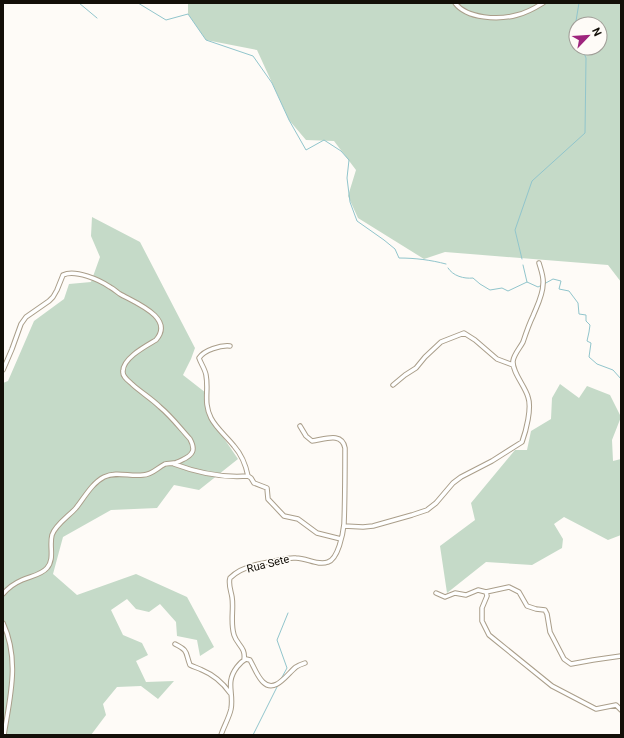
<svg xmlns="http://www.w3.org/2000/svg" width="624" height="738" font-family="Roboto,sans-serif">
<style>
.green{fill:#c5dac8;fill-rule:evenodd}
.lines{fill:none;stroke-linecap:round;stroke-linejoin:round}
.stream{stroke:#91c5cc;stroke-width:1}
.minor-casing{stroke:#aa9e8a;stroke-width:5.5}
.minor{stroke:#fff;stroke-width:3.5}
.labels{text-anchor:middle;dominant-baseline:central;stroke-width:3;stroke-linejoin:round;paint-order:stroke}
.street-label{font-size:11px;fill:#130f08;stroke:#fefbf7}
</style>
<rect width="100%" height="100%" fill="#fefbf7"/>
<!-- green -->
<path class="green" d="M 188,3 L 621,3 L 621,282 L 608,265 L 445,252 L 424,259 L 358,218 L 348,196 L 356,170 L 334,141 L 306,140 L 289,120 L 257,50 L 206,40 L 188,14 ZM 576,24 L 600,24 L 600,48 L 576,48 Z
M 92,217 L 140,242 L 195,348 L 191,359 L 183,375 L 206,393 L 206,412 L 238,459 L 199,490 L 174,485 L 157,508 L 111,510 L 63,537 L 53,574 L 77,595 L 136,574 L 187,597 L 214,647 L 200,656 L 197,640 L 177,636 L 176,622 L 160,604 L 149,612 L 136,609 L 127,599 L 111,610 L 123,635 L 142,643 L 148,655 L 136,661 L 146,682 L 174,681 L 158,699 L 141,686 L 117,687 L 103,704 L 106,715 L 91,735 L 3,735 L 3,383 L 8,381 L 34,321 L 64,299 L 69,284 L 91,282 L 100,257 L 91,236 Z
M 560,384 L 579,398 L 587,386 L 610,395 L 621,417 L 612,440 L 613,461 L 621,459 L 621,535 L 608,540 L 564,517 L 554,524 L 563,539 L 562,548 L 532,565 L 486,562 L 447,593 L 440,546 L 475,520 L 471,503 L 515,450 L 527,450 L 531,431 L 551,419 L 552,398 Z"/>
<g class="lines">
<!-- stream -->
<path class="stream" d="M 79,3 L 97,18
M 138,3 L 166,20 L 188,14 L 206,40 L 253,56 L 272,83 L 289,120 L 306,150 L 324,140 L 341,151 L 349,160 L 347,178 L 350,202 L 357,221 L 384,240 L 395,249 L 399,258 C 415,258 431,260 446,264
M 576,29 L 575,27 L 579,3
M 522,259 L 515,230 L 532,181 L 585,133 L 586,58 L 582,48
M 523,265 L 527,282
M 448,268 C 453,276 464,279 473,278 L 480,284 L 490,290 L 502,288 L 508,291 L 527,282 L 538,287 L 542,285
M 544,284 L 553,279 L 561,281 L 559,289 L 569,291 L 578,303 L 579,314 L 586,315 L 586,321 L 590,325 L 589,332 L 587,341 L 591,343 L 589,357 L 597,364 L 613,370 L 621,379
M 281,679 L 287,668 L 277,640 L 288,613
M 253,735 L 278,685"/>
<!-- minor casing -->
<g class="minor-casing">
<path id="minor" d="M 455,3 C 467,19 499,20 517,15 C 526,13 535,8 543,3
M 230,346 C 221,345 204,350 199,358 C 201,364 205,369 206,375 C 209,391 203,402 211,418 C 216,428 227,437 234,446 C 241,454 246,466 248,476
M 3,370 L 12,349 L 21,324 L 26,317 L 49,301 L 53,297 L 57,290 L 63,275 C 75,269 100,280 110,287 C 114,289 117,292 120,294 C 136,303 175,318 156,340 C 146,346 123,358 123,371 C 122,377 129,381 133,385 C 142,393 152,399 160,407 C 171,416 180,428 190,439 C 196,450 193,455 182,460 C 180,461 176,463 174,463 C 170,464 168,463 165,464 C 157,468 152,475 143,475 C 130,477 117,471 104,477 C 92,483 84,498 76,508 C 69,516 55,525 52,535 C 49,546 55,559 47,568 C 41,575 31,576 22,580 C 15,583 8,588 3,594
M 393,385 L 405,375 L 416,368 L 425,357 L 441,342 L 464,333 L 475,340 L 497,359 L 513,365
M 174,464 C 198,473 223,478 248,476
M 248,476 L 251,478 L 254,483 L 267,488 L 268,499 L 284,516 L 298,519 L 317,533 L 341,539
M 344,526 L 363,527 L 373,526 L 412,515 L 427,510 L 436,503 L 453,483 L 461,477 L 492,461 L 522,442 C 526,431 532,408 528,397 C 525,386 512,372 513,361 C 514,354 520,348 523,342 C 526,333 529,324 533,316 C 537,306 543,295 543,284 C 544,277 541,270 539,263
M 486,592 L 487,596 L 482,608 L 482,621 L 489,635 L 552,686 L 596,709 L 616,705 L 621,710
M 436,593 L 445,597 L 455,593 L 466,595 L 478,590 L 486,592 L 509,587 L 519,592 L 527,606 L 536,609 L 545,610 L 547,614 L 550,632 L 564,659 L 571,664 L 593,660 L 621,656
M 3,623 C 20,660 10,697 4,735
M 175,644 C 189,651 185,652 190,665 C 194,667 198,668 202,670 C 214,675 223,683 230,693
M 244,660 C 246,647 237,645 234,635 C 230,622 234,609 232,597 C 231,591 228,584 230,578 C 240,568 256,564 269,562 C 278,561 287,557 296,558 C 307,558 318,566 328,562 C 338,559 343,534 344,524 C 345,499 345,473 345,448 C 342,431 323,440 312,441 L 306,436 L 300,426
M 221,735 C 224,726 229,718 231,709 C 234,692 225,683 237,667 C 240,663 242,661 246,659 L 250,660 C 254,667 257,676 263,682 C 275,694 287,674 296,667 C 299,665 302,664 305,663"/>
</g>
<!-- minor -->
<use href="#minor" class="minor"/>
</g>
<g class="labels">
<!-- street labels -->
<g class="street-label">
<text transform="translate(268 564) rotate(-14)">Rua Sete</text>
</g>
</g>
<!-- border -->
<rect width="624" height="738" fill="none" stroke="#130f08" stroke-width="8"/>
<!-- north arrow -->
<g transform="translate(588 36) rotate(65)"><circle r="19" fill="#fefbf7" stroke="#a09d97"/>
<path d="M0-3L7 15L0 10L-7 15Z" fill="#9e257d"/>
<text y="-6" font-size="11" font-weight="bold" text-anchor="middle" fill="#130f08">N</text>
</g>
</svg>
